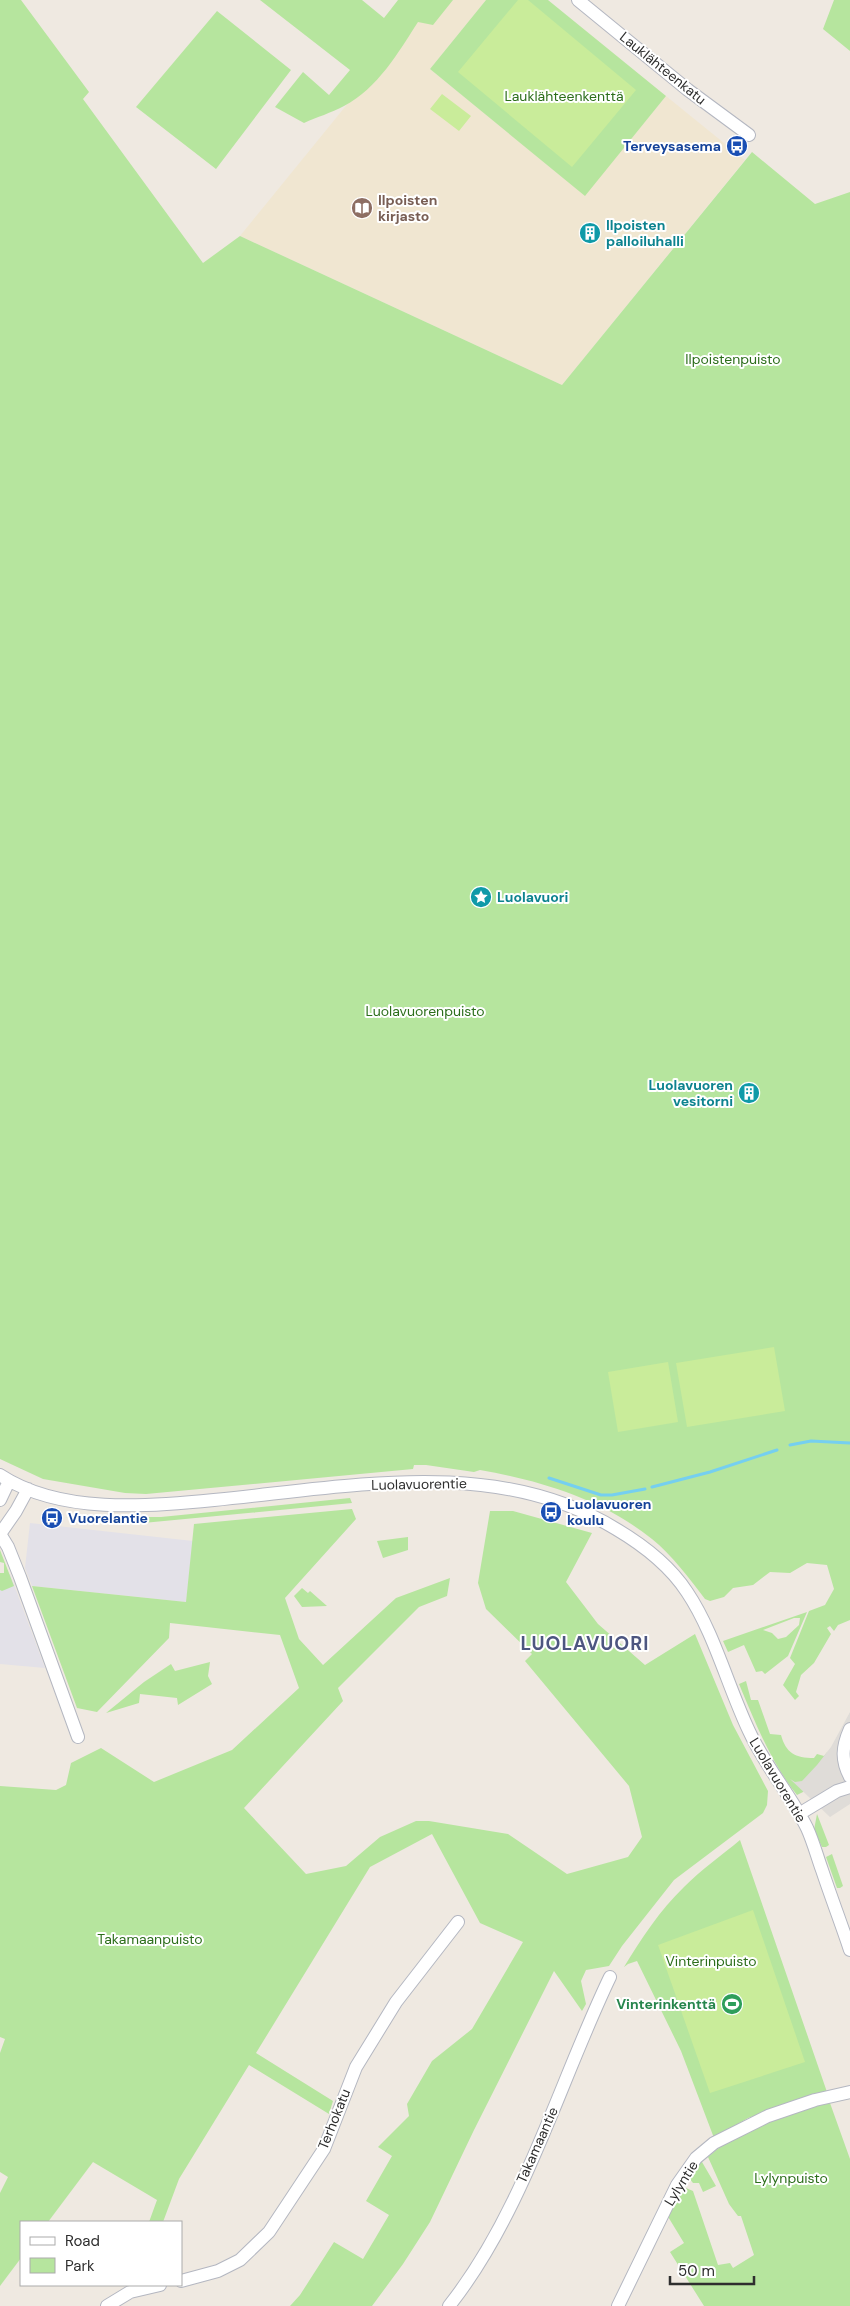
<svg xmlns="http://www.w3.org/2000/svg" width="850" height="2306" font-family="'DM Sans',sans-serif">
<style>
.industrial{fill:#e3e1e8}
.education{fill:#f0e6d1}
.green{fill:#b6e59e;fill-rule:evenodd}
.pitch{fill:#c9ec9a}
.plaza{fill:#dfdcd8}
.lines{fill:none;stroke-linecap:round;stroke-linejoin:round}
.stream{stroke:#75cff0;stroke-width:3}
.minor-casing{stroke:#b4b7c1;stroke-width:14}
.minor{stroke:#fff;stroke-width:12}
.labels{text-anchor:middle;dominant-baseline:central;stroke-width:4;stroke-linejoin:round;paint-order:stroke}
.street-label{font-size:14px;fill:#2e2e2e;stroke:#fff}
.park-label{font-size:14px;fill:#2c6e1b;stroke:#fff}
.transit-label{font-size:14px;font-weight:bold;fill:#164399;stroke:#fff;text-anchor:start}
.education-label{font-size:14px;font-weight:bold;fill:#785e54;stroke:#fff;text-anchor:start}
.culture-label{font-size:14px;font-weight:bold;fill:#0d838f;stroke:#fff;text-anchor:start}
.leisure-label{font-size:14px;font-weight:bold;fill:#27864d;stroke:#fff;text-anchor:end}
.district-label{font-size:19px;font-weight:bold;letter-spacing:1px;fill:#4d5680;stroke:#fff}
</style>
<rect width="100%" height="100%" fill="#efe9e1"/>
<!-- industrial -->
<path class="industrial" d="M 30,1523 L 193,1541 L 186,1602 L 32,1586 L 25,1568 Z
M 0,1573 L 10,1574 L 45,1668 L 0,1664 Z"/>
<!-- education -->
<path class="education" d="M 432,0 L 486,0 L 430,69 L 585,195 L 666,96 L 745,160 L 562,385 L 240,236 Z"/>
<!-- green -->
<path class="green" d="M 0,0 L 21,0 L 89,92 L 83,99 L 203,263 L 240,236 L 562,385 L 752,152 L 815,204 L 850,192 L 850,1620 L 838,1625 L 834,1631 L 830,1626 L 827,1628 L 831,1634 L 814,1663 L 801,1675 L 796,1692 L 799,1696 L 795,1700 L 783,1685 L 795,1664 L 790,1658 L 809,1611 L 825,1605 L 834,1589 L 827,1565 L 807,1563 L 790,1573 L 770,1572 L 753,1585 L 733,1588 L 724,1597 L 710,1601 L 705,1599 C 689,1578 672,1555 652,1539 C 602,1499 541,1481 480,1470 L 474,1472 L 426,1465 L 414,1465 L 413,1469 L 146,1494 L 125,1493 L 43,1479 L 0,1459 Z
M 260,0 L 362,0 L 384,18 L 398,0 L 453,0 L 433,25 L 418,22 C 398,53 378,88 344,106 C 331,113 317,117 304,123 L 275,107 L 303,72 L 329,95 L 350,70 Z
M 486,0 L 548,0 L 666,96 L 585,196 L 430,69 Z
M 834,0 L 850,0 L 850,51 L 823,29 Z
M 217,11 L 291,70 L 216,169 L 136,107 Z
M 350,1498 L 352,1503 L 143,1523 L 65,1517 L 161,1517 Z
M 352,1509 L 356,1519 L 285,1598 L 299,1639 L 323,1665 L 396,1598 L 450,1578 L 447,1596 L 419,1607 L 338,1688 L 343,1701 L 244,1808 L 306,1874 L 346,1866 L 380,1837 L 416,1821 L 429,1821 L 508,1834 L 567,1874 L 628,1857 L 642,1837 L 629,1786 L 525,1661 L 532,1654 L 486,1609 L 478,1583 L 490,1511 L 513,1511 L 592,1533 L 566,1582 L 598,1624 L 645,1665 L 695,1634 L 733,1725 L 768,1791 L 767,1805 L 763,1813 L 674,1880 L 622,1946 L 609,1966 L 586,1970 L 581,1981 L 586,2004 L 582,2011 L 554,1971 L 474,2130 L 430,2222 L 403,2264 L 372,2306 L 290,2306 L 300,2295 L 334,2242 L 363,2259 L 389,2215 L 366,2201 L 392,2156 L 378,2147 L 409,2116 L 407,2104 L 432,2061 L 472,2029 L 523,1942 L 480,1923 L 432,1834 L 370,1867 L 256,2053 L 333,2101 L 329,2114 L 249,2065 L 179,2179 L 163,2222 L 149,2222 L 157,2200 L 93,2162 L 48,2222 L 21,2222 L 21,2258 L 0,2286 L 0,2193 L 8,2177 L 0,2172 L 0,2053 L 5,2039 L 0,2037 L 0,1786 L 56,1790 L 66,1785 L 71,1763 L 101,1748 L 154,1782 L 232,1750 L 299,1688 L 280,1635 L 170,1623 L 169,1638 L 97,1712 L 77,1708 L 32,1586 L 186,1602 L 194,1524 Z
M 408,1537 L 408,1550 L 383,1558 L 377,1541 Z
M 0,1550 L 14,1586 L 2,1591 L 0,1590 L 0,1573 L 4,1573 L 4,1563 L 0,1562 Z
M 302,1588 L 308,1593 L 310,1591 L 327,1606 L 302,1607 L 294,1596 Z
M 807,1612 L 788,1656 L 765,1674 L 762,1671 L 756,1672 L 744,1645 L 728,1652 L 723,1641 ZM 794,1618 L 800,1618 L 799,1625 L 786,1637 L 778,1639 L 772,1633 L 763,1630 Z
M 210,1662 L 208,1676 L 212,1684 L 178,1705 L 177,1698 L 140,1694 L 139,1703 L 106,1713 L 144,1682 L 171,1664 L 175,1671 Z
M 746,1681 L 751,1700 L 758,1700 L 770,1734 L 781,1735 C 786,1753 795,1758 814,1758 L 817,1754 L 824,1756 L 828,1751 L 803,1792 L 797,1795 C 771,1763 755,1722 739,1684 Z
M 817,1814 L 829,1845 L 826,1847 L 822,1847 L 814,1830 Z
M 740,1840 L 827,2092 L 748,2118 L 714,2138 L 681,2051 L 637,1961 L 628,1964 L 624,1967 C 641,1939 660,1910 684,1887 C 701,1870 722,1855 740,1840 Z
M 832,1854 L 843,1886 L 840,1888 L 837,1888 L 826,1857 Z
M 830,2103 L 850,2159 L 850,2306 L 704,2306 L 670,2252 L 684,2243 L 667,2215 L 679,2191 L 682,2192 L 686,2188 L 693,2191 L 718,2265 L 730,2263 L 733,2268 L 754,2255 L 741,2216 L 738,2216 L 729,2204 L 708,2157 C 741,2127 788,2113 830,2103 Z
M 699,2161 L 702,2162 L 716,2186 L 703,2192 L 699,2183 L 693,2183 L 689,2178 Z"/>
<!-- pitch -->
<path class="pitch" d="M 518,0 L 528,0 L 636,90 L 572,167 L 458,72 Z
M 442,94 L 471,116 L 459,131 L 430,109 Z
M 774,1347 L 785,1411 L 687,1427 L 676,1363 Z
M 668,1362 L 678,1422 L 618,1432 L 608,1372 Z
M 753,1910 L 805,2062 L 710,2093 L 658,1945 Z"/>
<!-- plaza -->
<path class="plaza" d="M 850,1712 L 850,1804 L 830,1817 L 790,1779 L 795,1782 L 802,1781 L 817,1765 L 831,1747 Z"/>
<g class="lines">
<!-- stream -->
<path class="stream" d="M 790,1445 L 811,1441 L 850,1443
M 549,1478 L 601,1495 L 612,1495 L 645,1489
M 652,1487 L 710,1472 L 777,1450"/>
<!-- minor casing -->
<g class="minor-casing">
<path id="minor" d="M 578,0 L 688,90 L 749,135
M 0,1475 C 59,1514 147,1507 214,1500 C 348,1487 495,1455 616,1529 C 643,1545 670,1566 687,1592 C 714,1632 728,1687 749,1731 C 765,1766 790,1794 807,1828 C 813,1841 817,1856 822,1870 C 831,1897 841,1923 850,1950
M 0,1500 L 9,1481
M 0,1534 L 8,1547 L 20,1577 L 78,1737
M 0,1534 L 16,1511 L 28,1489
M 850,1729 C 842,1747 841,1760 850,1777
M 799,1814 L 837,1791 L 850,1787
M 181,2281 L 218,2271 L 240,2260 L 269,2232 L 324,2149 L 356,2067 L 396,2002 L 458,1922
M 107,2306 L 130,2292 L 160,2285
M 449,2306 C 523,2213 559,2083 610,1977
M 618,2306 L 677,2185 L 696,2158 L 714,2143 L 768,2116 L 815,2100 L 850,2092"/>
</g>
<!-- minor -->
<use href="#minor" class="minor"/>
</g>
<!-- icons -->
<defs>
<g id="bus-disc" transform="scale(1.125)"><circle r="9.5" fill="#1a4fb4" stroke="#fff"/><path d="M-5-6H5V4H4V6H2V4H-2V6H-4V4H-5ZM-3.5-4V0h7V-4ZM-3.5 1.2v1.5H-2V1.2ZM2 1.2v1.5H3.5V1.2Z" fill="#fff"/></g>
<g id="library-disc" transform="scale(1.125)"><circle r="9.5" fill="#8d6e63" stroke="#fff"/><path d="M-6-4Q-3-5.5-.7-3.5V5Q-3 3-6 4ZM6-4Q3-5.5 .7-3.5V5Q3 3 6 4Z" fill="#fff"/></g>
<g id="building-disc" transform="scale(1.125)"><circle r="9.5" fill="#0f9aa8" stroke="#fff"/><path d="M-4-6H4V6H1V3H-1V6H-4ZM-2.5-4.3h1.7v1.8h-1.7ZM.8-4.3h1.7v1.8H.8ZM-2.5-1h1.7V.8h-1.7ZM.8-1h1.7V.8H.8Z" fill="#fff"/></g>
<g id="sight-disc" transform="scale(1.125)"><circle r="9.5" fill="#0f9aa8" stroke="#fff"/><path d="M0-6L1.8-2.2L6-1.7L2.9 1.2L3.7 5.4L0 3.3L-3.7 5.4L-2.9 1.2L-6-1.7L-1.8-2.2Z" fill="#fff"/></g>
<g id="stadium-disc" transform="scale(1.125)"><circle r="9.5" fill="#2e9e5b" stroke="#fff"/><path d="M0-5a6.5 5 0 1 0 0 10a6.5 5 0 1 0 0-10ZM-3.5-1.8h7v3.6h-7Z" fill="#fff"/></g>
</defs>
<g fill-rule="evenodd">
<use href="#bus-disc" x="737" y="146"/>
<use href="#library-disc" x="362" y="208"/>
<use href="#building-disc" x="590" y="233"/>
<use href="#sight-disc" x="481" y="897"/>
<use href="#building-disc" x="749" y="1093"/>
<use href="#bus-disc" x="551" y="1512"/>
<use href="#bus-disc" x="52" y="1518"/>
<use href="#stadium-disc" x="732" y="2004"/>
</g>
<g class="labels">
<!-- street labels -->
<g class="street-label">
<text transform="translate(663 68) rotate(39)">Lauklähteenkatu</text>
<text transform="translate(419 1484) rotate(-1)">Luolavuorentie</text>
<text transform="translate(778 1780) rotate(59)">Luolavuorentie</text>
<text transform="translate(334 2119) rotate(-68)">Terhokatu</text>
<text transform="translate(537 2145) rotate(-66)">Takamaantie</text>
<text transform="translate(681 2183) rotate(-58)">Lylyntie</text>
</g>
<!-- park labels -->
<g class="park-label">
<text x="564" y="96">Lauklähteenkenttä</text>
<text x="733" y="359">Ilpoistenpuisto</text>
<text x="425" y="1011">Luolavuorenpuisto</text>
<text x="150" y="1939">Takamaanpuisto</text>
<text x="711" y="1961">Vinterinpuisto</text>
<text x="791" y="2178">Lylynpuisto</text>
</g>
<!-- transit labels -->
<g class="transit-label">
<text x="721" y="146" text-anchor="end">Terveysasema</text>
<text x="567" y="1504">Luolavuoren<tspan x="567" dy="16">koulu</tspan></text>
<text x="68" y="1518">Vuorelantie</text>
</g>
<!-- education labels -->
<g class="education-label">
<text x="378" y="200">Ilpoisten<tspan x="378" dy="16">kirjasto</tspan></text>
</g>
<!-- culture labels -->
<g class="culture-label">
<text x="606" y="225">Ilpoisten<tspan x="606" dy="16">palloiluhalli</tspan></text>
<text x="497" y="897">Luolavuori</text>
<text x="733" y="1085" text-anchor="end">Luolavuoren<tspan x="733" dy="16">vesitorni</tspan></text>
</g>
<!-- leisure labels -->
<g class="leisure-label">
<text x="716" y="2004">Vinterinkenttä</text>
</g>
<!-- district labels -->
<g class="district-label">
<text x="585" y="1643">LUOLAVUORI</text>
</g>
</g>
<!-- legend -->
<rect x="20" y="2221" width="162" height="65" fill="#ffffff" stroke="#ababab"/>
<rect x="30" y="2237" width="25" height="8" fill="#ffffff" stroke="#ababab"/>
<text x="65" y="2246" font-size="15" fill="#2e2e2e">Road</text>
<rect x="30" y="2258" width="25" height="15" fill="#b6e59e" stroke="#ababab"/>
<text x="65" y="2271" font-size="15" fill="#2e2e2e">Park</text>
<!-- scale -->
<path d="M670 2276v8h84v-8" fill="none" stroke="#2e2e2e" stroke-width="2.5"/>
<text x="678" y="2276" font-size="15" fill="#2e2e2e" stroke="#ffffff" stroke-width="4" paint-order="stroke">50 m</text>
</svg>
